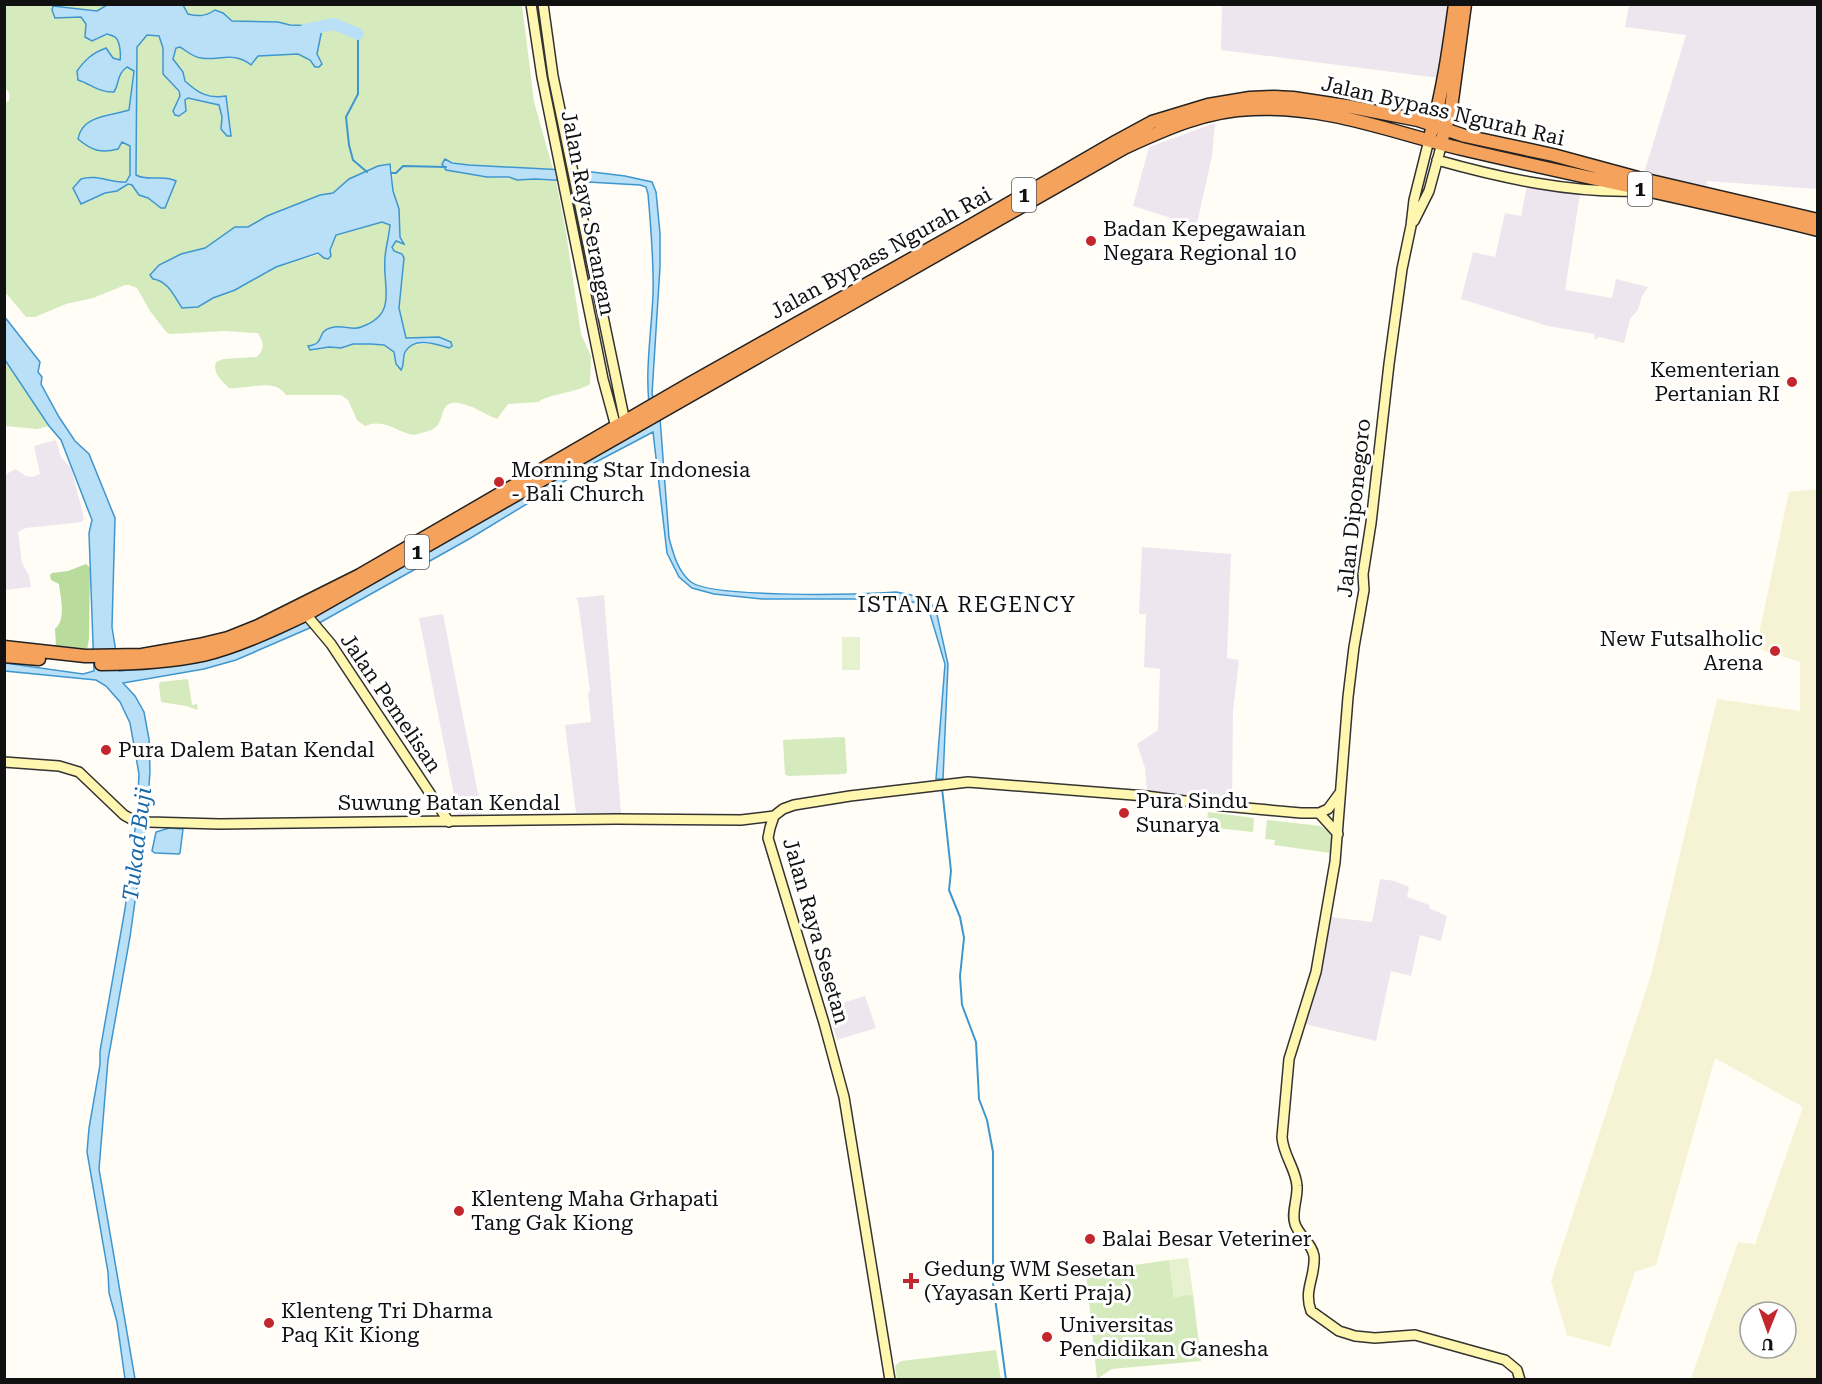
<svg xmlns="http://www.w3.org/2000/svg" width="1822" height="1384" font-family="'Roboto Serif',serif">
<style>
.industrial{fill:#eee6ef}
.farmland{fill:#f6f3d4;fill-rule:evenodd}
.green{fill:#d5ebbd;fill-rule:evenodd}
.forest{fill:#b9dc9c}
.pitch{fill:#e6f2cf}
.water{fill:#b9e0f7;stroke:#3f96cf;stroke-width:1.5}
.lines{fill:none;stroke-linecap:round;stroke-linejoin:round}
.stream{stroke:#3f96cf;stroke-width:2}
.river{stroke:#b9e0f7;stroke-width:12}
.secondary-casing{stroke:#333;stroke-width:12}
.highway-casing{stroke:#222;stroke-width:15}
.secondary{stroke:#fff6b0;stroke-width:9}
.highway{stroke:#f5a25d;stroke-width:12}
.poi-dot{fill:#c4262e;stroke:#fff;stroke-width:2}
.labels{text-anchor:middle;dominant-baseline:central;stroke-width:6;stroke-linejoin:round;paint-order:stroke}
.shield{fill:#fff;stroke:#585858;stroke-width:1.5}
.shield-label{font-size:20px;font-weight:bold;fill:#111}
.street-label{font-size:21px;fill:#111;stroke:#fff}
.poi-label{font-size:21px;fill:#111;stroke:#fff;text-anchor:start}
.neighbourhood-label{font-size:22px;letter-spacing:1.5px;fill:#111;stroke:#fff}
.water-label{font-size:22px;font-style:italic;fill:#1768a6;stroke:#fff}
</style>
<rect width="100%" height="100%" fill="#fffdf5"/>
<!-- industrial -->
<path class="industrial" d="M 1222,5 L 1449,5 L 1439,78 L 1221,50 Z
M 1629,5 L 1817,5 L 1817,189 L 1707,181 L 1706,188 L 1644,173 L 1686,35 L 1625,27 Z
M 1215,123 L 1212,156 L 1196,228 L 1171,224 L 1171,218 L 1133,206 L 1149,147 Z
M 1527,185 L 1580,194 L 1565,290 L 1612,298 L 1616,279 L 1648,287 L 1642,296 L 1638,310 L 1630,319 L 1624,343 L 1599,337 L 1595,340 L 1594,334 L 1548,326 L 1461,299 L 1473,252 L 1495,257 L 1505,213 L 1521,216 Z
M 56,440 L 61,457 L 71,468 L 84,518 L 82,522 L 26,528 L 18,532 L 22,563 L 29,575 L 31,587 L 5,590 L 5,475 L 15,469 L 26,476 L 32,477 L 40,474 L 34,446 Z
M 1142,547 L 1231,554 L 1227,658 L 1239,660 L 1233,711 L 1232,804 L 1147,792 L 1145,768 L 1137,744 L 1158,730 L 1160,669 L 1144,667 L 1146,614 L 1139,614 Z
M 604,595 L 621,813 L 576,813 L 565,725 L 591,722 L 588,694 L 590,691 L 578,601 L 576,598 Z
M 443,614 L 464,722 L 482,814 L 458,815 L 419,618 Z
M 1380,879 L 1395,881 L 1409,887 L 1407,897 L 1430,905 L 1429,908 L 1447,916 L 1441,941 L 1420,935 L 1411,976 L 1391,971 L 1376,1041 L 1305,1024 L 1321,969 L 1331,917 L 1372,922 Z
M 865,996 L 876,1028 L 837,1040 L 827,1008 Z"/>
<!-- farmland -->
<path class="farmland" d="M 1817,489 L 1817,1379 L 1691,1379 L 1738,1242 L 1755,1244 L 1803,1107 L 1715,1058 L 1656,1265 L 1635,1272 L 1610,1347 L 1567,1335 L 1551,1281 L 1651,975 L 1717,699 L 1800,711 L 1800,662 L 1756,648 L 1789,492 ZM 1750,1312 L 1786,1312 L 1786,1348 L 1750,1348 Z"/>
<!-- green -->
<path class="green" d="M 4,5 L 107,5 L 97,11 L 53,7 L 55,18 L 81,17 L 86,24 L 85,37 L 93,41 C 103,38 104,33 115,37 C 119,42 123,55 120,60 L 113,58 L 108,51 L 87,58 L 77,71 L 78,80 C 91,84 100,93 114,92 C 120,83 116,75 127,67 L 134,71 L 129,110 L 107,114 L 101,118 L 92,120 L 120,145 L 122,141 L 130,147 L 130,175 L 126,182 L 118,182 L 98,177 L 94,199 L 105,193 L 117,191 L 128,184 L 132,185 C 139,195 149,197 157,206 L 172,178 L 150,179 L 136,175 L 137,47 C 142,38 148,31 159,35 L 163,48 L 162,65 L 170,83 L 176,88 L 180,96 L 173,111 L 189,98 L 219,105 L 222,117 L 221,125 L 231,128 C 226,115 231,108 222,96 C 207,101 195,90 185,80 L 185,76 L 173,59 L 176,48 L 180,46 C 198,60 223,58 244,59 C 250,59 253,57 258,56 C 271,52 305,51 312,64 L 318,58 L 317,54 L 322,29 L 318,26 L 290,25 L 278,22 L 232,21 L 219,11 L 196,16 L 188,14 L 183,5 L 522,5 L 534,102 L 553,169 C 529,168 463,170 445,159 L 442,164 L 474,175 L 487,177 L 556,181 L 566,232 L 581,334 L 591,356 L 590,384 C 576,393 544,395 539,402 L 508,404 L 497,419 C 484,414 473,405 458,403 C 440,400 445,418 436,427 C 432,431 423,432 418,434 C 405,439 387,416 365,426 L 357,420 L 348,400 L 341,395 L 286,395 C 274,377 247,390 229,388 C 222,381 212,373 216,362 L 223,359 L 257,357 C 265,347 264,344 258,333 L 224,331 L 171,334 L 167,333 L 150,311 L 137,288 L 129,285 L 125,285 L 93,298 L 66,304 L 35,317 L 26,317 L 5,292 L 4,103 L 9,101 C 10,96 10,91 5,89 ZM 378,166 L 392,168 L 393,191 L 399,209 L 400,237 L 403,243 L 397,241 L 392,247 L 394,251 L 402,254 L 399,308 L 406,338 L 439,337 L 444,347 L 433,343 L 412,345 L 404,354 L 403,367 L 398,368 L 394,352 L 384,345 L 371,344 L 353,344 L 338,348 L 330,347 L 310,350 L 308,347 L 320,341 L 322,333 L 345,326 L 357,329 L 361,327 L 374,322 L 385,308 L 388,301 L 385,282 L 385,257 L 390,225 L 382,222 L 335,235 L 330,251 L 276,267 L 235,290 L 213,298 L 202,305 L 182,308 L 170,288 L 157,279 L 156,267 L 181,254 L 205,248 L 235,227 L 248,227 L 267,216 L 320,195 L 333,193 L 346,181 Z
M 4,360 L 49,426 L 37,429 L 5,426 Z
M 188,679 L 192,705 L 197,704 L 198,710 L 186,706 L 161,702 L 159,685 L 160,682 Z
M 843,737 L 845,738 L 847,772 L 845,774 L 788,776 L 785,774 L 783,740 Z
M 1208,812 L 1254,818 L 1253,832 L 1206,827 Z
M 1267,820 L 1321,826 L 1333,835 L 1330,853 L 1274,845 L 1275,840 L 1265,839 Z
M 1169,1260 L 1174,1297 L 1193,1294 L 1201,1361 L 1112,1369 L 1097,1379 L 1086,1272 Z
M 996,1350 L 1001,1379 L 897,1379 L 895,1366 L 901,1361 Z"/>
<!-- forest -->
<path class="forest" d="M 86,564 L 90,568 L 89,638 L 87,650 L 56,647 L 55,629 C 67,619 60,597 59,584 L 51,580 L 50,575 L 52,573 L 68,571 Z"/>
<!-- pitch -->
<path class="pitch" d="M 842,637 L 860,637 L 860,670 L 842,670 Z
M 1188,1258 L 1193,1294 L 1174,1297 L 1169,1260 Z"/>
<!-- water -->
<path class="water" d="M 107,5 L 183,5 L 188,14 C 199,17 206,16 215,10 L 223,13 L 232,21 L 278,22 L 290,25 L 318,26 L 322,29 L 317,54 L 322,64 L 319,67 L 315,67 L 310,60 L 298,54 L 258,56 L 251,65 C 235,51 218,61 201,58 C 192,57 187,51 180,47 L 176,48 L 173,59 L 183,72 L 185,81 C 198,93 208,99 226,96 L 231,136 L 227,136 L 221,129 L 222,117 L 219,105 L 188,98 L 185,100 L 186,111 L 179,116 L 175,115 L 173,111 L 180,96 L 179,91 L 163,74 L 163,48 L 159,36 L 147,35 L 137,47 L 136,175 C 148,182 164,174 176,181 L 165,208 L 161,208 L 148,198 L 139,195 L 132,185 L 128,184 L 117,191 L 105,193 L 81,204 L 73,188 L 81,179 C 97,174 110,183 126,182 L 130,175 L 130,146 L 122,142 L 118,149 C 101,154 91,150 78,139 C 82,115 110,116 129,110 L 134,71 L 127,67 C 116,75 120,83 114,92 C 100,93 91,84 78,80 L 77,71 C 85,60 92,53 106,48 L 113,58 L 120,60 C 121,55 120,42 116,38 C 115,36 109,35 107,34 L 92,41 L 85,37 L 86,24 L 81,17 L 55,18 L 52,10 L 53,6 L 97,11 Z
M 445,159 L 452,163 L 469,165 L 584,171 L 625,176 L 652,182 L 656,192 L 660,233 L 660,267 L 652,394 L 660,418 L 669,538 C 673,553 678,572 691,582 C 712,598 864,595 896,592 C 909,594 930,598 936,610 L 948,664 L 943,779 L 936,779 L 945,664 L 930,614 L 919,604 L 903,599 L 762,599 L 714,594 L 692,588 L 679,577 L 667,553 L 653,432 L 596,462 L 469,539 L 312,627 L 236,660 L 204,669 L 123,683 L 135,696 L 144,712 L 149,739 L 150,771 L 147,815 L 130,937 L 108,1060 L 99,1169 L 135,1379 L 125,1379 L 117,1322 L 109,1293 L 108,1272 L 87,1152 L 89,1128 L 100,1065 L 100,1051 L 125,909 L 137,813 L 139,774 L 130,723 L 120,702 L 106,686 L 96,680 L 5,671 L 5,663 L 83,674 L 94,671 L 89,533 L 92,520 L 61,440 L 49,426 L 5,360 L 4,316 L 40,362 L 38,372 L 42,377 L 41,384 L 59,417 L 75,441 L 89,454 L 115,518 L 112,627 L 119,671 C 181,667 241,655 297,626 C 311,619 323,610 336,602 L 652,424 C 643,380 651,340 653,295 C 654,261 651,228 648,194 L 646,187 L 640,185 L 535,179 L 517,180 L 509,177 L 487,177 L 446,170 L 442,164 Z
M 390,164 L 393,191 L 399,209 L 400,237 L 404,244 L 396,241 L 392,247 L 394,251 L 402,254 L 404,258 L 399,308 L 406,338 L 439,337 L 451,342 L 452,346 L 449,348 C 436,344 414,336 405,352 C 402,358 405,364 401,370 L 396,364 L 394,352 L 384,345 L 371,344 L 353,344 L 341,348 L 329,347 L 310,350 L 308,346 C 326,344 316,332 330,328 C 343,324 352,331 361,327 C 399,314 382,287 385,257 C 386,246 389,236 390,225 L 382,222 L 336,235 L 330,250 L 331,256 L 328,259 L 324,258 L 318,253 L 276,267 L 235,290 L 213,298 L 198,307 L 182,308 C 174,296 168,281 153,279 L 150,275 L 159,265 L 181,254 L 205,248 L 235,227 L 248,227 L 267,216 L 320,195 L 333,193 L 349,179 L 378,166 Z
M 169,828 L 183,829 L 180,853 L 179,854 L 155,853 L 152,851 L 156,832 Z"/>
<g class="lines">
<!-- stream -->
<path class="stream" d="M 358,34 L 358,94 L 346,117 L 349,145 L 353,160 L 367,172
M 391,173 L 396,173 L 403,166 L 446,167
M 942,788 L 951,871 L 949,890 L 960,917 L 964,938 L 960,976 L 962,1005 L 976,1042 L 979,1099 L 987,1120 L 993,1152 L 993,1283 L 1006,1380"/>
<!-- river -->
<path class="river" d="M 305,30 L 334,24 L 358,34"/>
<!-- secondary casing -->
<g class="secondary-casing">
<path id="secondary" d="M 531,4 L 542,77 L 603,379 L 616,427
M 543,4 L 553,76 L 625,422
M 1429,140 L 1414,200 L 1411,226 L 1402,269 L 1389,364 L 1371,523 L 1363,574 L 1364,590 L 1354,647 L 1348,697 L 1335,862 L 1316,972 L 1289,1059 L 1282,1137 C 1283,1155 1296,1169 1297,1186 C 1298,1198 1291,1213 1295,1224 C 1299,1236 1312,1243 1314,1256 C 1316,1276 1303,1290 1311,1311 L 1339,1331 L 1355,1336 L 1375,1338 L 1415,1335 L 1505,1360 L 1517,1370 L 1520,1380
M 1437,160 C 1501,178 1569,193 1636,191
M 1414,221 L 1429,191 L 1442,143
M 304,612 L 331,644 L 449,822
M 4,762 L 59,766 L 79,772 L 124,815 L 133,820 L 148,822 L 220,824 L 617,819 L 741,820 L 774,816
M 1319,813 L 1338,834
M 890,1380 L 844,1097 L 824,1023 L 768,838 L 770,828 L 774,816 L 783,809 L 794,805 L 850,796 L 968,782 L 1146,796 L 1224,806 L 1301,813 L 1319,813 L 1328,809 L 1339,794"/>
</g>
<!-- highway casing -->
<g class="highway-casing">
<path id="highway" d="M 1431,133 C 1443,91 1449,48 1455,4
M 1443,136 L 1451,108 L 1465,4
M 4,647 L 85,656 L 142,655 L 199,645 L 228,638 L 258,626 L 360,575 L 691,383 L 963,230 L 1117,141 L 1152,122 L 1208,105 L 1250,98 L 1274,97 L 1293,98 L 1346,106 L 1418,120 L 1465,136 L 1553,155 L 1638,178 L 1818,220
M 4,656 L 39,659
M 101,664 C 135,664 170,662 203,655 C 239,646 273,630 307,614 L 1124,148 C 1165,129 1207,110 1253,109 C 1330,106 1390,132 1462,149 C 1581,177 1700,200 1818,230"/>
</g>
<!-- secondary -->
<use href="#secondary" class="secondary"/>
<!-- highway -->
<use href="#highway" class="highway"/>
</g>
<!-- markers -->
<g class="poi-dot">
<circle cx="1091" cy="241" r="6"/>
<circle cx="1792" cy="382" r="6"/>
<circle cx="499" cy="482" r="6"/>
<circle cx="1775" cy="651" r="6"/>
<circle cx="106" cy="750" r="6"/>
<circle cx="1124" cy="813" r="6"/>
<circle cx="459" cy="1211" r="6"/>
<circle cx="1090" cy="1239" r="6"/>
<path d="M908 1272h6v6h6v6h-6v6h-6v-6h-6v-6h6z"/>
<circle cx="269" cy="1323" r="6"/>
<circle cx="1047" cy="1337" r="6"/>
</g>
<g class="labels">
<!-- shield labels -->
<g class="shield">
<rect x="1628" y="172" width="24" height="34" rx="4.5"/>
<rect x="1012" y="178" width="24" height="34" rx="4.5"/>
<rect x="405" y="535" width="24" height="34" rx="4.5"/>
</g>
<g class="shield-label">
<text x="1640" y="189">1</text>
<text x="1024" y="195">1</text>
<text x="417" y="552">1</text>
</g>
<!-- street labels -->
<g class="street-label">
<text transform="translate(1443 111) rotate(13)">Jalan Bypass Ngurah Rai</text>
<text transform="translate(588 213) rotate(79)">Jalan Raya Serangan</text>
<text transform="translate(881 253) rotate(-29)">Jalan Bypass Ngurah Rai</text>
<text transform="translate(1354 508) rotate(-84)">Jalan Diponegoro</text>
<text transform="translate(391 703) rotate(56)">Jalan Pemelisan</text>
<text x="449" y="803">Suwung Batan Kendal</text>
<text transform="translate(816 931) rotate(74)">Jalan Raya Sesetan</text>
</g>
<!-- poi labels -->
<g class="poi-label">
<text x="1103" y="229">Badan Kepegawaian<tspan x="1103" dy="24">Negara Regional 10</tspan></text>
<text x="1780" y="370" text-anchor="end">Kementerian<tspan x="1780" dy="24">Pertanian RI</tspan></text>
<text x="511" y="470">Morning Star Indonesia<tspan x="511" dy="24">- Bali Church</tspan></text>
<text x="1763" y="639" text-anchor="end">New Futsalholic<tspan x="1763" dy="24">Arena</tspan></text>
<text x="118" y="750">Pura Dalem Batan Kendal</text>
<text x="1136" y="801">Pura Sindu<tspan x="1136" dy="24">Sunarya</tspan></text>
<text x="471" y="1199">Klenteng Maha Grhapati<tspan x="471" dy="24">Tang Gak Kiong</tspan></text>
<text x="1102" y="1239">Balai Besar Veteriner</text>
<text x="924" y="1269">Gedung WM Sesetan<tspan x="924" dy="24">(Yayasan Kerti Praja)</tspan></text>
<text x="281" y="1311">Klenteng Tri Dharma<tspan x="281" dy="24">Paq Kit Kiong</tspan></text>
<text x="1059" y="1325">Universitas<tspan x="1059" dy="24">Pendidikan Ganesha</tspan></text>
</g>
<!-- neighbourhood labels -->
<g class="neighbourhood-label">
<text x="967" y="604">ISTANA REGENCY</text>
</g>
<!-- water labels -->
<g class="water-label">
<text transform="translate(137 844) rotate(-83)">Tukad Buji</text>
</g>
</g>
<!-- border -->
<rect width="1822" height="1384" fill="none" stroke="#111111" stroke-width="12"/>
<!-- north arrow -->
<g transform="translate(1768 1330) rotate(181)"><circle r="28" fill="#ffffff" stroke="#a0a0a0" stroke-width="1.5"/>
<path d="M0-4.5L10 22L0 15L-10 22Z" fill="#c4262e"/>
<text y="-9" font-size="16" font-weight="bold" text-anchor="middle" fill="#111111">U</text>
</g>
</svg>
